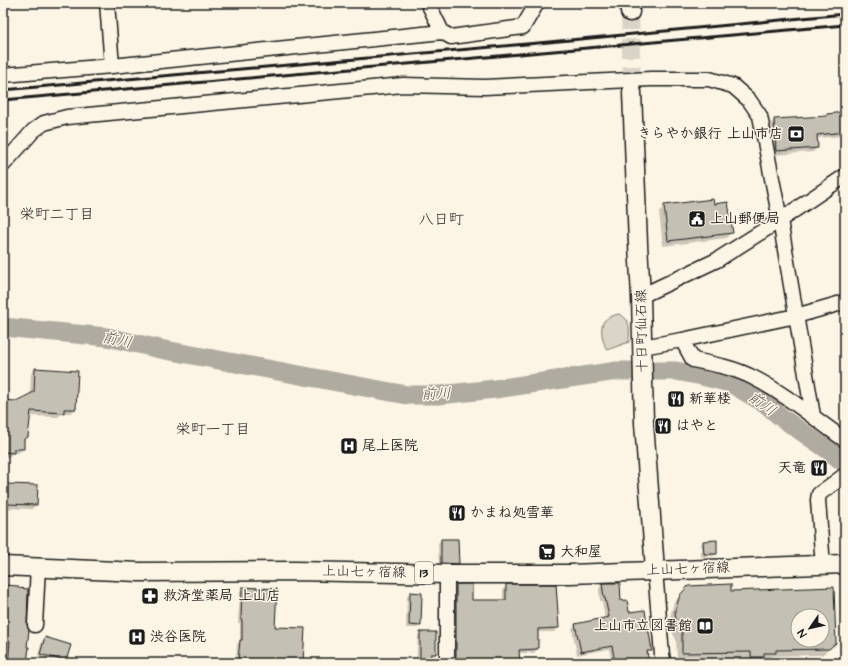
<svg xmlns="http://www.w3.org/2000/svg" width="848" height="666" font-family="'Architects Daughter','Klee One',sans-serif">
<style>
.green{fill:#dbd5c8;stroke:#7c7872}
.shadow{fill:#0003;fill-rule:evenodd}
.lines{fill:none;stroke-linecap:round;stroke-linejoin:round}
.river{stroke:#b0aba1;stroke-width:19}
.building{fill:#c4c0b3;stroke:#1c1c1c;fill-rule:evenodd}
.major-tunnel{stroke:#dad4c7;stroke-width:18;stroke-dasharray:18 9;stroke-linecap:butt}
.minor-casing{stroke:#1c1c1c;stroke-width:17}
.major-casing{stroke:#1c1c1c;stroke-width:21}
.minor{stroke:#fcf5e5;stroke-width:14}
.major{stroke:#fcf5e5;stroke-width:18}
.rail{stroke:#1c1c1c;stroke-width:3}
.labels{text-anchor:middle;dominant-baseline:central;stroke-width:3;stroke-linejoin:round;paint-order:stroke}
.shield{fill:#fcf5e5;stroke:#5f5d58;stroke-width:1}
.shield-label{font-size:13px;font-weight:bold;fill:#1c1c1c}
.poi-label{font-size:14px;font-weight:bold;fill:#1c1c1c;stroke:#fcf5e5;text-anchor:start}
.street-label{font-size:14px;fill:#1c1c1c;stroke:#fcf5e5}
.neighbourhood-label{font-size:15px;fill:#1c1c1c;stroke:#fcf5e5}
.water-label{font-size:15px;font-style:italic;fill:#575551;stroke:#fcf5e5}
</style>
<rect width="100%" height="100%" fill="#fcf5e5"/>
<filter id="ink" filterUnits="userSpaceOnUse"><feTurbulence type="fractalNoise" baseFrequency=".025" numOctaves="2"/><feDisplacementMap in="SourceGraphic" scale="8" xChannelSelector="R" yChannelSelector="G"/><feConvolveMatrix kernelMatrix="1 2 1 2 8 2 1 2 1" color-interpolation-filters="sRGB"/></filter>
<g filter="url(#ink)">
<!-- green -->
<path class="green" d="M 619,314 C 632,320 629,329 629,342 L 607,350 C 603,343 599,328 604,321 C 608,317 614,315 619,314 Z"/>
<!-- shadow -->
<path class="shadow" d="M 845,113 L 845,136 L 816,138 L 817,148 L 813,152 L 773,155 L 770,124 L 774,120 L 826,117 L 827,115 Z
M 713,205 L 732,232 L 726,238 L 663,246 L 659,212 L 665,206 Z
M 35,369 L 76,409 L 71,413 L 63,413 L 58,417 L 30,416 L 28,437 L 23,441 L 23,449 L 18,453 L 13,453 L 9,457 L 5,457 L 4,458 L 3,485 L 37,486 L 36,504 L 32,509 L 3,508 L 3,401 L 16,402 L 30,395 L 31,374 Z
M 441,540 L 457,540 L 458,563 L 456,566 L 439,566 L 438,543 Z
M 703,542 L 716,553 L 714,556 L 701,557 L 701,544 Z
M 603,584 L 620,602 L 651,650 L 646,654 L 648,663 L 612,663 L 609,649 L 577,655 L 572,628 L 576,625 L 605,619 L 602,601 L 600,601 L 599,588 Z
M 3,586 L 26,648 L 26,663 L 6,663 L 7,644 L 3,644 Z
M 456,586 L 471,586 L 471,601 L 503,601 L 503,589 L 506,586 L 558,628 L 554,632 L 537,632 L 537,649 L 534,653 L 518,653 L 519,663 L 451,663 L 452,589 Z
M 689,587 L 730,592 L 833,588 L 829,649 L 822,655 L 772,656 L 769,659 L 761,659 L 757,663 L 746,663 L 746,658 L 677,659 L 676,640 L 671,629 L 670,617 L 674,602 ZM 798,616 L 822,616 L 822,640 L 798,640 Z
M 243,588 L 274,627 L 304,629 L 302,663 L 274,663 L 275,644 L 262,643 L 260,663 L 236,663 L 237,644 L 240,641 L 240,623 L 238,623 L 240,591 Z
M 410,593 L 421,594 L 420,625 L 417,628 L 406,628 L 407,596 Z
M 420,633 L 435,654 L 432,656 L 430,656 L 430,663 L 416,663 L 418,636 Z
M 45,638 L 69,645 L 65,661 L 63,663 L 38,656 L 42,641 Z"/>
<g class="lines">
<!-- river -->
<path class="river" d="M 3,327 L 107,337 L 160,349 L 407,395 L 439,395 L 495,389 L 617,371 L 676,371 L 702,376 L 730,383 L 766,404 L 782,418 L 831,452 L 845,464"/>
</g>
<!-- building -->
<path class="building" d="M 845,112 L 845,132 L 817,135 L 818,148 L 776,151 L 774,119 L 827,116 L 827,114 Z
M 713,199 L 714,204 L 728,202 L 733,233 L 668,241 L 664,205 Z
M 35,368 L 78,371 L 76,409 L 64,409 L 64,413 L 31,411 L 28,437 L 24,439 L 24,449 L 14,449 L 14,453 L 3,452 L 3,400 L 16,401 L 34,392 Z
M 6,484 L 38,485 L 37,505 L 6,504 Z
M 441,539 L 458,539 L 459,564 L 441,563 Z
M 717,540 L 717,554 L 704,554 L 703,541 Z
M 602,583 L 620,583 L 621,601 L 627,600 L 629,612 L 645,610 L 648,632 L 649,632 L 652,651 L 647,651 L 649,663 L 615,663 L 612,646 L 581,652 L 575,624 L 609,617 L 605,598 L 604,598 Z
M 456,584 L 472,584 L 472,600 L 506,600 L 506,584 L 556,584 L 559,628 L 538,629 L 538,649 L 519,650 L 520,663 L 456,663 Z
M 731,584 L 731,591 L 834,587 L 836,643 L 829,649 L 776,650 L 776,653 L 764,653 L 764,657 L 751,657 L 751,652 L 682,653 L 682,633 L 676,623 L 675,611 L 680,595 L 688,586 ZM 798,616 L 822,616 L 822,640 L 798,640 Z
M 3,585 L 18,586 L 18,588 L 28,589 L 27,625 L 29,630 L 27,647 L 29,647 L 27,663 L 8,663 L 10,641 L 3,641 Z
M 242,587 L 277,589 L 275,627 L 305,628 L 303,663 L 238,662 L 240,640 L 242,640 L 242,620 L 241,620 Z
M 410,592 L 422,593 L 421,626 L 409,625 Z
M 420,632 L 436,632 L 436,654 L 431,654 L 430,663 L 420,663 Z
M 45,637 L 71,645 L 66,661 L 40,654 Z"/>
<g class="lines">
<!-- major-tunnel -->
<path class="major-tunnel" d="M 630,12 L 632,92"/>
<!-- minor casing -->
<g class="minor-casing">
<path id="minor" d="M 107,3 L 112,66
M 428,3 L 442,32
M 3,75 L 112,66 L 442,32 L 451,37 L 523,27 L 537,3
M 3,165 L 33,131 L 44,123 L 67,117 L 403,85 L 485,87 L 651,79 L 709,79 L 733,86 L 749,100 L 760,116 L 780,220 L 813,416
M 641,296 L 717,260 L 780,220 L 845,176
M 845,302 L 796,316 L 682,340 L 693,360 C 714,364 735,368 754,378 C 787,395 815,419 845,440
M 642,347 L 682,340
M 823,566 L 818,500 L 819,494 L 845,475
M 655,570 L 662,655 L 664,663
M 447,574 L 447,663
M 35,625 L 38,567"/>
</g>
<!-- major casing -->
<g class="major-casing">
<path id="major" d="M 630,3 L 630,12
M 632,92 L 638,244 L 641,296 L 644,423 L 655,570
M 3,566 L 139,572 L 295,571 L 447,574 L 570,574 L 845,564"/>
</g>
<!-- minor -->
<use href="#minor" class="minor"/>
<!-- major -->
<use href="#major" class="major"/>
<!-- rail -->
<path class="rail" d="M 3,90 L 538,43 L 845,14
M 3,100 L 845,25"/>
</g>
</g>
<!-- icons -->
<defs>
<g id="bank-square" transform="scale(0.9)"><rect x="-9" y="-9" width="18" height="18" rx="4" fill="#1c1c1c" stroke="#fcf5e5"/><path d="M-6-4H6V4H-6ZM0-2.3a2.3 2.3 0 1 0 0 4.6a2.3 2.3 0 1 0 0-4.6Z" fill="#fff"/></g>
<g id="civic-square" transform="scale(0.9)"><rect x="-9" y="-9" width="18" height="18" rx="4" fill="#1c1c1c" stroke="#fcf5e5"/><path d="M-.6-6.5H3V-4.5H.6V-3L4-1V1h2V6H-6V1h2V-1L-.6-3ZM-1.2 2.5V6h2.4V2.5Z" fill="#fff"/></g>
<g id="restaurant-square" transform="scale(0.9)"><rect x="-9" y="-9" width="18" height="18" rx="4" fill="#1c1c1c" stroke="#fcf5e5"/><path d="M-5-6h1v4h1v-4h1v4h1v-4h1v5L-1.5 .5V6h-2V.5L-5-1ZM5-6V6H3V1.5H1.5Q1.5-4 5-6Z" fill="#fff"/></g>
<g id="hospital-square" transform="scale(0.9)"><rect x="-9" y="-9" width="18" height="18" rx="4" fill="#1c1c1c" stroke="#fcf5e5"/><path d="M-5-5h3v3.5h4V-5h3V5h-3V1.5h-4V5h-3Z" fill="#fff"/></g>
<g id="supermarket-square" transform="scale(0.9)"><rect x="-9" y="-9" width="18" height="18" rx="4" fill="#1c1c1c" stroke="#fcf5e5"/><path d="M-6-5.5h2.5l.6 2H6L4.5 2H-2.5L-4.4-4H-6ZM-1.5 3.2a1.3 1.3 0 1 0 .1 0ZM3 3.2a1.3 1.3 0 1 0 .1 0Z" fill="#fff"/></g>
<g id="pharmacy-square" transform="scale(0.9)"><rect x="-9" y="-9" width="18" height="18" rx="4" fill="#1c1c1c" stroke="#fcf5e5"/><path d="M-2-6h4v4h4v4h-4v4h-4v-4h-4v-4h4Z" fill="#fff"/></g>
<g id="library-square" transform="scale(0.9)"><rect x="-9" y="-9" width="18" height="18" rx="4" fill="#1c1c1c" stroke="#fcf5e5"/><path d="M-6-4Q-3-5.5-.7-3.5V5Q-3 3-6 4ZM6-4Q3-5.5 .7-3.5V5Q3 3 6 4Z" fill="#fff"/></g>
</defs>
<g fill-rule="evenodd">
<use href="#bank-square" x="796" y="134"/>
<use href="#civic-square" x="697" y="219"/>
<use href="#restaurant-square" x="676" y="399"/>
<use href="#restaurant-square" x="663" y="426"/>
<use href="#hospital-square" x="349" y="446"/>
<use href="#restaurant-square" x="819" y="468"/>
<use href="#restaurant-square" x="457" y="513"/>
<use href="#supermarket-square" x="547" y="552"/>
<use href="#pharmacy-square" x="150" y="596"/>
<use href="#library-square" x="705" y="626"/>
<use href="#hospital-square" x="137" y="637"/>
</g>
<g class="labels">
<!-- shield labels -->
<rect class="shield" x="415" y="562" width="18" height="22" rx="3"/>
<g class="shield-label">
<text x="424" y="573">13</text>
</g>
<!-- poi labels -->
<g class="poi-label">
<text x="783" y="134" text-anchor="end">きらやか銀行 上山市店</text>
<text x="710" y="219">上山郵便局</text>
<text x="689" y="399">新華楼</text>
<text x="676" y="426">はやと</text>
<text x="362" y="446">尾上医院</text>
<text x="806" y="468" text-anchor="end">天竜</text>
<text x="470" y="513">かまね処雪華</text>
<text x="560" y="552">大和屋</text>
<text x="163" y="596">救済堂薬局 上山店</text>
<text x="692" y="626" text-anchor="end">上山市立図書館</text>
<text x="150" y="637">渋谷医院</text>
</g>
<!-- street labels -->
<g class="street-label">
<text transform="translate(642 331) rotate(-91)">十日町仙石線</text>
<text transform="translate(688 569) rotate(-2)">上山七ヶ宿線</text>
<text transform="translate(364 572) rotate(1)">上山七ヶ宿線</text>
</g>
<!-- neighbourhood labels -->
<g class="neighbourhood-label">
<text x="57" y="214">栄町二丁目</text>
<text x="441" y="219">八日町</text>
<text x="213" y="429">栄町一丁目</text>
</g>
<!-- water labels -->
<g class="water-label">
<text transform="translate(117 340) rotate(11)">前川</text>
<text transform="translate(436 394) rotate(-2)">前川</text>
<text transform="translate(762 404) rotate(35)">前川</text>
</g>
</g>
<!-- margin -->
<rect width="848" height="666" fill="none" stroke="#fcf5e5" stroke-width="16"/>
<rect x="8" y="8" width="832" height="650" fill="none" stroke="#1c1c1c" stroke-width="1.5" filter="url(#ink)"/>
<!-- north arrow -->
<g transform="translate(810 628) rotate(236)"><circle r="19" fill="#fcf5e5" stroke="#a29e95"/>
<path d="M0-3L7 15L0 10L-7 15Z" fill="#1c1c1c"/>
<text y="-6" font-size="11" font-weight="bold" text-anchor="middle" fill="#1c1c1c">N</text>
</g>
</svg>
